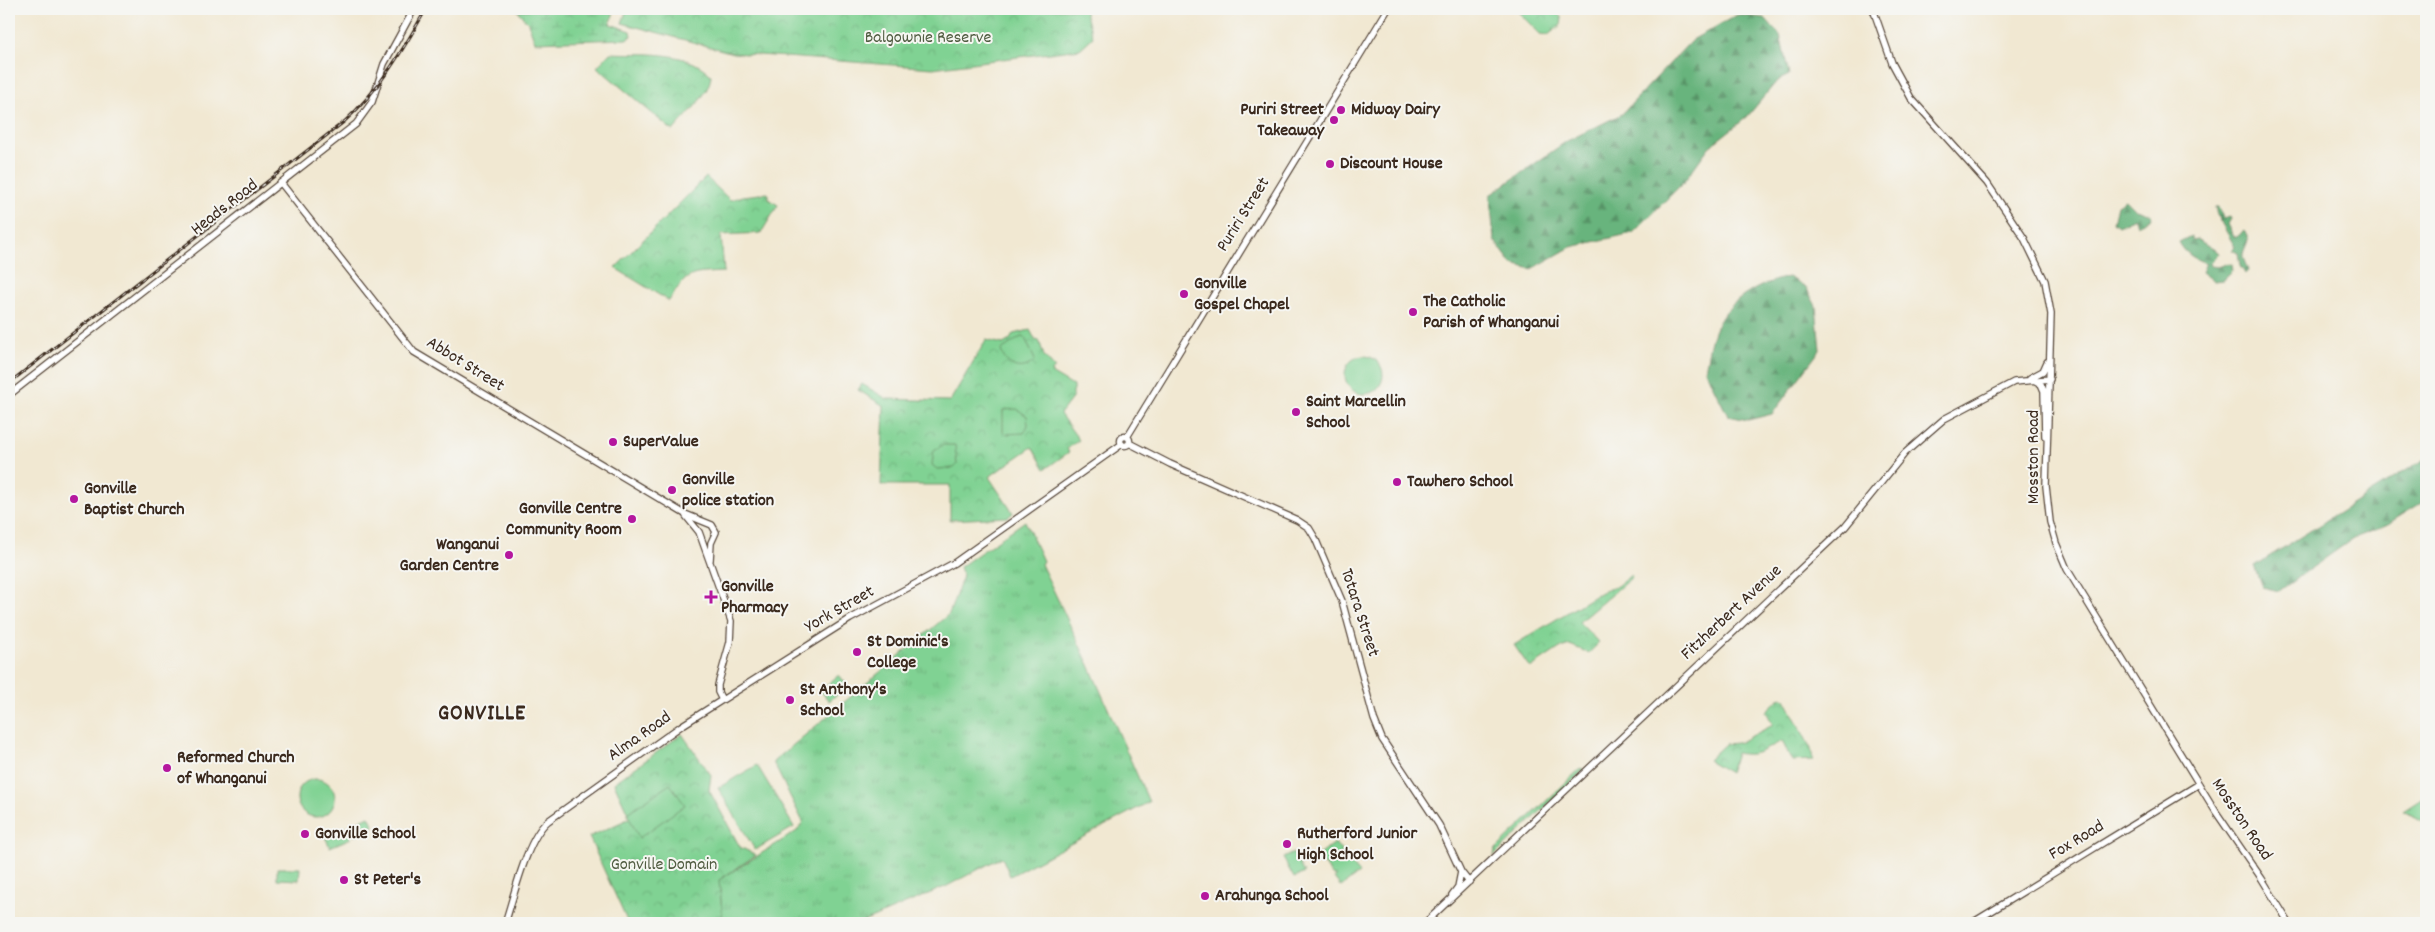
<svg xmlns="http://www.w3.org/2000/svg" width="2435" height="932" font-family="Dekko,sans-serif">
<style>
.grass{fill:url(#grass-tufts);stroke:#5e7e58}
.forest{fill:url(#forest-firs);stroke:#526f4e}
.wetland{fill:url(#wetland-marsh);stroke:#5e7e58}
.park{fill:url(#park-crowns);stroke:#5e7e58}
.pitch{fill:#80d293;stroke:#5e7e58}
.lines{fill:none;stroke-linecap:round;stroke-linejoin:round}
.secondary-casing{stroke:#564639;stroke-width:8}
.secondary{stroke:#fff;stroke-width:5.5}
.rail-casing{stroke:#3b2a1e;stroke-width:3}
.rail{stroke:#f6f6f2;stroke-width:1;stroke-dasharray:4;stroke-linecap:butt}
.poi-dot{fill:#b5179e;stroke:#f6f6f2;stroke-width:2}
.labels{text-anchor:middle;dominant-baseline:central;stroke-width:4;stroke-linejoin:round;paint-order:stroke}
.park-label{font-size:18px;fill:#505c41;stroke:#f6f6f2}
.poi-label{font-size:18px;font-weight:bold;fill:#3b2a1e;stroke:#f6f6f2;text-anchor:start}
.street-label{font-size:18px;fill:#3b2a1e;stroke:#f6f6f2}
.district-label{font-size:22px;font-weight:bold;letter-spacing:1px;fill:#3b2a1e;stroke:#f6f6f2}
</style>
<defs>
<pattern id="grass-tufts" width="24" height="20" patternUnits="userSpaceOnUse" patternTransform="scale(1.25)"><rect width="24" height="20" fill="#80d293"/><path d="M3 7l-1-3M5 7V3M7 7l1-3M15 17l-1-3M17 17v-4M19 17l1-3" fill="none" stroke="#70b47e"/></pattern>
<pattern id="forest-firs" width="22" height="20" patternUnits="userSpaceOnUse" patternTransform="scale(1.25)"><rect width="22" height="20" fill="#68b47d"/><path d="M5 1l3.5 6h-7zM16 11l3.5 6h-7z" fill="#579366"/></pattern>
<pattern id="wetland-marsh" width="20" height="14" patternUnits="userSpaceOnUse" patternTransform="scale(1.25)"><rect width="20" height="14" fill="#80d293"/><path d="M1 5h8M5 5V1M11 12h8M15 12V8" fill="none" stroke="#70b47e"/></pattern>
<pattern id="park-crowns" width="20" height="18" patternUnits="userSpaceOnUse" patternTransform="scale(1.25)"><rect width="20" height="18" fill="#80d293"/><path d="M2 6a3 3 0 1 1 6 0M12 15a3 3 0 1 1 6 0" fill="none" stroke="#70b47e"/></pattern>
</defs>
<rect width="100%" height="100%" fill="#f6f6f2"/>
<filter id="ink" filterUnits="userSpaceOnUse"><feTurbulence type="fractalNoise" baseFrequency=".02" numOctaves="2"/><feDisplacementMap in="SourceGraphic" scale="10" xChannelSelector="R" yChannelSelector="G"/><feConvolveMatrix kernelMatrix="1 2 1 2 8 2 1 2 1" color-interpolation-filters="sRGB"/></filter>
<filter id="wash" filterUnits="userSpaceOnUse"><feTurbulence type="fractalNoise" baseFrequency=".0096" numOctaves="4" result="noise"/><feDisplacementMap in="SourceGraphic" scale="20" xChannelSelector="R" yChannelSelector="G"/><feGaussianBlur stdDeviation="1.12" result="paint"/><feColorMatrix in="noise" values="0 0 0 0 0 0 0 0 0 0 0 0 0 0 0 0 0 1.4 0 .05"/><feComposite in="paint" operator="in"/></filter>
<g filter="url(#wash)">
<rect width="100%" height="100%" fill="#f1e8d2"/>
<!-- grass -->
<path class="grass" d="M 1025,521 L 1043,561 L 1041,564 L 1089,665 L 1149,802 L 1010,876 L 1002,857 L 947,886 L 861,923 L 723,923 L 719,880 L 797,831 L 803,822 L 773,762 L 949,614 L 963,576 L 960,567 Z
M 1581,768 L 1584,770 L 1494,856 L 1495,850 Z
M 2426,796 L 2426,823 L 2403,811 Z"/>
<!-- forest -->
<path class="forest" d="M 1737,15 L 1765,18 L 1780,35 L 1789,75 L 1777,81 L 1747,117 L 1709,147 L 1683,183 L 1633,233 L 1571,247 L 1532,269 L 1512,264 L 1494,240 L 1490,195 L 1567,141 L 1622,114 L 1692,40 Z
M 2125,200 L 2133,208 L 2151,214 L 2151,218 L 2137,225 L 2135,218 L 2118,226 L 2113,222 L 2117,205 Z
M 2215,208 L 2218,208 L 2224,219 L 2230,217 L 2231,219 L 2228,224 L 2234,237 L 2237,237 L 2245,230 C 2252,239 2245,245 2243,254 C 2242,258 2247,266 2248,271 L 2245,274 L 2240,265 L 2238,253 L 2232,250 L 2235,247 L 2217,215 Z
M 2191,236 L 2191,240 L 2197,239 L 2218,252 L 2219,254 L 2210,263 L 2211,266 L 2218,267 L 2229,263 L 2232,264 L 2233,270 L 2223,280 L 2214,281 L 2202,272 L 2206,263 C 2195,259 2185,254 2179,242 Z
M 1789,277 L 1806,287 L 1816,306 L 1820,350 L 1772,414 L 1748,420 L 1728,416 L 1705,370 C 1708,356 1710,338 1717,325 C 1730,300 1761,282 1789,277 Z
M 2426,458 L 2426,500 L 2381,528 L 2354,538 L 2279,591 L 2262,587 L 2254,566 Z"/>
<!-- wetland -->
<path class="wetland" d="M 615,9 L 610,24 L 631,31 L 632,36 L 626,39 L 535,42 L 528,23 L 517,10 Z"/>
<!-- park -->
<path class="park" d="M 627,9 L 1084,9 L 1093,37 L 1080,49 L 933,68 L 733,53 L 622,23 Z
M 1515,9 L 1551,9 L 1562,17 L 1561,25 L 1548,35 L 1540,34 Z
M 610,53 C 644,55 685,49 711,75 C 710,95 685,116 673,131 L 597,67 Z
M 706,177 L 730,200 L 743,196 L 768,193 L 768,199 L 778,205 L 761,233 L 721,235 L 724,272 C 690,274 688,271 669,301 L 615,268 Z
M 1030,330 L 1036,341 L 1039,340 L 1044,356 L 1055,368 L 1051,373 L 1073,386 L 1073,397 L 1060,414 L 1079,440 L 1067,449 L 1069,452 L 1045,469 L 1032,447 L 989,477 L 1013,513 L 1008,517 L 950,520 L 950,485 L 881,485 L 884,406 L 858,390 L 862,384 L 887,399 L 950,401 L 986,340 L 1003,344 L 1010,340 L 1013,334 Z
M 1631,575 L 1632,577 L 1579,622 L 1599,643 L 1589,653 L 1570,645 L 1560,648 L 1530,668 L 1514,645 L 1601,592 L 1617,586 Z
M 1781,697 L 1785,699 L 1811,749 L 1813,760 L 1792,761 L 1782,741 C 1764,750 1756,757 1736,753 L 1730,773 L 1708,760 L 1725,744 L 1738,743 L 1773,725 L 1766,711 Z
M 682,734 L 711,775 L 709,790 L 740,847 L 756,855 L 719,880 L 723,923 L 628,923 L 589,837 L 630,818 L 614,783 Z"/>
<!-- pitch -->
<path class="pitch" d="M 1021,337 L 1025,338 L 1035,360 C 1023,374 1005,367 1001,350 Z
M1345 375a19 19 0 1 1 38 0a19 19 0 1 1-38 0Z
M 1017,409 L 1027,416 L 1028,425 L 1024,433 L 1006,434 L 1003,432 L 1003,410 Z
M 943,445 L 955,445 L 957,465 L 954,468 L 937,469 L 932,465 L 934,450 Z
M 839,675 L 848,686 L 829,701 L 820,690 Z
M 757,765 L 794,827 L 755,850 L 718,788 Z
M297 798a19 19 0 1 1 38 0a19 19 0 1 1-38 0Z
M 670,784 L 685,805 L 639,838 L 627,813 Z
M 369,816 L 374,826 L 368,830 L 368,832 L 354,836 L 349,827 L 346,829 L 351,838 L 330,847 L 325,837 Z
M 1335,843 L 1342,852 L 1340,853 L 1343,853 L 1350,862 L 1349,864 L 1352,864 L 1359,873 L 1341,887 L 1334,878 L 1336,876 L 1333,876 L 1326,867 L 1326,864 L 1324,865 L 1317,856 Z
M 1293,853 L 1304,873 L 1294,878 L 1283,858 Z
M 277,868 L 300,868 L 299,880 L 277,879 Z"/>
</g>
<g filter="url(#ink)">
<g class="lines">
<!-- secondary casing -->
<g class="secondary-casing">
<path id="secondary" d="M 1873,9 L 1892,63 L 1911,98 L 1987,183 L 2024,238 L 2045,281 L 2051,314 L 2046,486 L 2050,522 L 2056,543 L 2067,569 L 2216,812 L 2262,879 L 2289,923
M 281,183 L 414,352 L 685,514 L 712,525 L 716,532 L 711,543 L 710,560
M 2030,378 L 2043,371 L 2047,362
M 2034,380 L 2041,384 L 2044,391 L 2045,436
M 9,395 L 356,124 L 372,102 L 384,64 L 414,9
M1120.5 441a4.5 4.5 0 1 1 9 0a4.5 4.5 0 1 1-9 0Z
M 1127,437 L 1388,9
M 1129,443 L 1170,464 L 1297,520 L 1309,528 L 1315,538 L 1342,601 L 1374,719 L 1382,739 L 1439,825 L 1461,872 L 1469,882
M 686,516 L 699,532 L 731,621 L 730,642 L 718,685 L 718,692 L 722,700
M 1452,895 L 1458,887 L 1461,872
M 505,923 C 514,896 527,838 548,821 L 681,726 L 850,619 L 954,563 L 1122,444
M 1425,923 L 1845,527 L 1905,453 L 1944,419 L 2014,382 L 2050,379
M 1972,923 L 2199,784"/>
</g>
<!-- secondary -->
<use href="#secondary" class="secondary"/>
<!-- rail casing -->
<g class="rail-casing">
<path id="rail" d="M 9,383 L 345,121 C 380,89 403,50 426,9"/>
</g>
<!-- rail -->
<use href="#rail" class="rail"/>
</g>
</g>
<!-- markers -->
<g class="poi-dot">
<circle cx="1341" cy="110" r="5"/>
<circle cx="1334" cy="120" r="5"/>
<circle cx="1330" cy="164" r="5"/>
<circle cx="1184" cy="294" r="5"/>
<circle cx="1413" cy="312" r="5"/>
<circle cx="1296" cy="412" r="5"/>
<circle cx="613" cy="442" r="5"/>
<circle cx="1397" cy="482" r="5"/>
<circle cx="672" cy="490" r="5"/>
<circle cx="74" cy="499" r="5"/>
<circle cx="632" cy="519" r="5"/>
<circle cx="509" cy="555" r="5"/>
<path d="M708.5 589.5h5v5h5v5h-5v5h-5v-5h-5v-5h5z"/>
<circle cx="857" cy="652" r="5"/>
<circle cx="790" cy="700" r="5"/>
<circle cx="167" cy="768" r="5"/>
<circle cx="305" cy="834" r="5"/>
<circle cx="1287" cy="844" r="5"/>
<circle cx="344" cy="880" r="5"/>
<circle cx="1205" cy="896" r="5"/>
</g>
<g class="labels">
<!-- park labels -->
<g class="park-label">
<text x="928" y="38">Balgownie Reserve</text>
<text x="664" y="865">Gonville Domain</text>
</g>
<!-- poi labels -->
<g class="poi-label">
<text x="1324" y="110" text-anchor="end">Puriri Street<tspan x="1324" dy="21">Takeaway</tspan></text>
<text x="1351" y="110">Midway Dairy</text>
<text x="1340" y="164">Discount House</text>
<text x="1194" y="284">Gonville<tspan x="1194" dy="21">Gospel Chapel</tspan></text>
<text x="1423" y="302">The Catholic<tspan x="1423" dy="21">Parish of Whanganui</tspan></text>
<text x="1306" y="402">Saint Marcellin<tspan x="1306" dy="21">School</tspan></text>
<text x="623" y="442">SuperValue</text>
<text x="682" y="480">Gonville<tspan x="682" dy="21">police station</tspan></text>
<text x="1407" y="482">Tawhero School</text>
<text x="84" y="489">Gonville<tspan x="84" dy="21">Baptist Church</tspan></text>
<text x="622" y="509" text-anchor="end">Gonville Centre<tspan x="622" dy="21">Community Room</tspan></text>
<text x="499" y="545" text-anchor="end">Wanganui<tspan x="499" dy="21">Garden Centre</tspan></text>
<text x="721" y="587">Gonville<tspan x="721" dy="21">Pharmacy</tspan></text>
<text x="867" y="642">St Dominic's<tspan x="867" dy="21">College</tspan></text>
<text x="800" y="690">St Anthony's<tspan x="800" dy="21">School</tspan></text>
<text x="177" y="758">Reformed Church<tspan x="177" dy="21">of Whanganui</tspan></text>
<text x="315" y="834">Gonville School</text>
<text x="1297" y="834">Rutherford Junior<tspan x="1297" dy="21">High School</tspan></text>
<text x="354" y="880">St Peter's</text>
<text x="1215" y="896">Arahunga School</text>
</g>
<!-- street labels -->
<g class="street-label">
<text transform="translate(225 208) rotate(-38)">Heads Road</text>
<text transform="translate(1244 215) rotate(-58)">Puriri Street</text>
<text transform="translate(465 365) rotate(32)">Abbot Street</text>
<text transform="translate(2034 457) rotate(-90)">Mosston Road</text>
<text transform="translate(840 610) rotate(-30)">York Street</text>
<text transform="translate(1359 613) rotate(72)">Totara Street</text>
<text transform="translate(1732 613) rotate(-43)">Fitzherbert Avenue</text>
<text transform="translate(640 737) rotate(-35)">Alma Road</text>
<text transform="translate(2241 820) rotate(56)">Mosston Road</text>
<text transform="translate(2077 841) rotate(-31)">Fox Road</text>
</g>
<!-- district labels -->
<g class="district-label">
<text x="482" y="714">GONVILLE</text>
</g>
</g>
<!-- margin -->
<rect width="2435" height="932" fill="none" stroke="#f6f6f2" stroke-width="30"/>
</svg>
